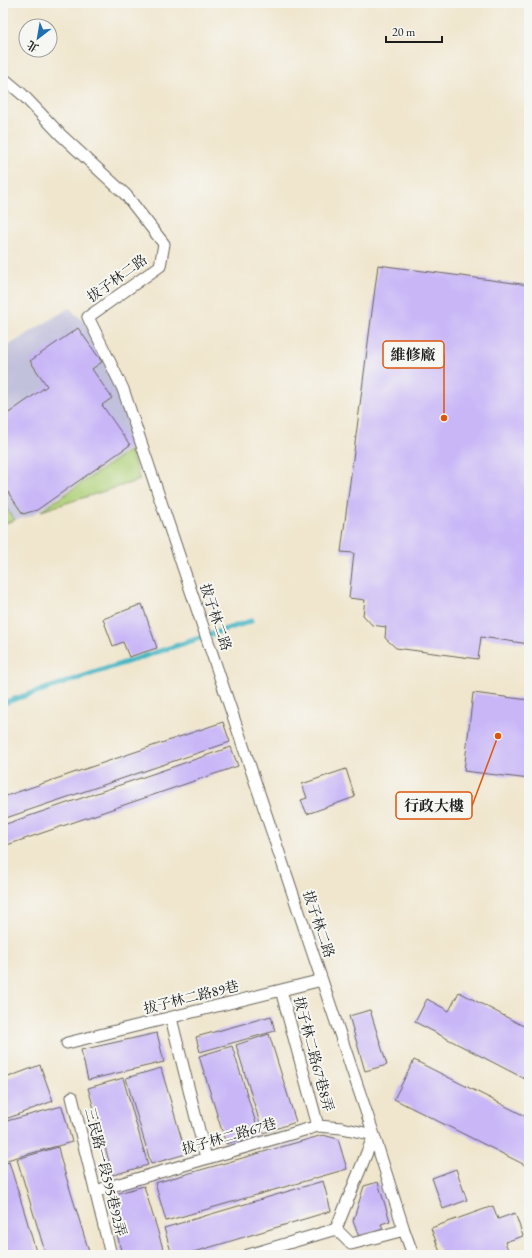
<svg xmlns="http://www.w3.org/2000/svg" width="532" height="1258" font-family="'EB Garamond','Noto Serif TC',serif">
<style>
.industrial{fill:#c2c1dc}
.green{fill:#b0d27b;stroke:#66774c}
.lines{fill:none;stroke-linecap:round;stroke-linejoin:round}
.stream{stroke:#49b7c4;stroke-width:5.5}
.building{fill:#c8b6f7}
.service-casing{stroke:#66635a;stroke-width:13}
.service{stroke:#fff;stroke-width:11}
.labels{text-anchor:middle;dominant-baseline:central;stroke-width:4;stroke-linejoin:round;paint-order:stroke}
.street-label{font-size:14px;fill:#1c1c1c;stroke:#f6f6f2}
.leader{fill:none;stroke:#de560d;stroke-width:1.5}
.callout-dot{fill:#de560d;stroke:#f6f6f2;stroke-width:1.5}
.callout{fill:#f6f6f2;stroke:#de560d;stroke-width:1.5}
.callout-label{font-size:15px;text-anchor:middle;font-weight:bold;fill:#1c1c1c}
</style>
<rect width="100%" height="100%" fill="#f6f6f2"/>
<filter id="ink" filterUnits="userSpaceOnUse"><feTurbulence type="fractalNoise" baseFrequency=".025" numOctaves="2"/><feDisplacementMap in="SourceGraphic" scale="8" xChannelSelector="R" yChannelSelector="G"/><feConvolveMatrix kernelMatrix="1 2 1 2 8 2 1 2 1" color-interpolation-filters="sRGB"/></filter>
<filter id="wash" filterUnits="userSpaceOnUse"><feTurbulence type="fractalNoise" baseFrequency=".012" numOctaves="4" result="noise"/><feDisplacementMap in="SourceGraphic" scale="16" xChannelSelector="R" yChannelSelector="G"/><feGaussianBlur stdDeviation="0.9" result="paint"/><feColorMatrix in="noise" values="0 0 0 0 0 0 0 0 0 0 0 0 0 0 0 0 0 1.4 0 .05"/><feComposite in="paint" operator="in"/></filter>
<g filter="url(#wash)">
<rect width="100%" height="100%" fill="#f0e6ce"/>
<!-- industrial -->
<path class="industrial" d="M 69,308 L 85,323 L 118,391 L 136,444 L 31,516 L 15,520 L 3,504 L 3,349 Z"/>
<!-- green -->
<path class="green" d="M 130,450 L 140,480 L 41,511 Z
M 3,504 L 15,520 L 3,524 Z"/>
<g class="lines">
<!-- stream -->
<path class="stream" d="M 3,703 L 251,621"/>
</g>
<g id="blocks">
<!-- building -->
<path class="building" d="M 378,265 L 529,285 L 529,644 L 481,637 L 478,659 L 396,648 L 385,638 L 386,627 L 372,625 L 363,615 L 365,600 L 349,598 L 354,553 L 341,552 Z
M 78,328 L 102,362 L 92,369 L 112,398 L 102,405 L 130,445 L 37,510 L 23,514 L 3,485 L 3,417 L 47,386 L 30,361 Z
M 142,604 L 157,648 L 129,657 L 123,642 L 113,646 L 103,619 Z
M 473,693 L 529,700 L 529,779 L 464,771 Z
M 223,722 L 230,742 L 3,819 L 3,797 Z
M 231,747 L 238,766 L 4,846 L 3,825 Z
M 346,769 L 355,797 L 307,814 L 301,800 L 307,798 L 302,784 Z
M 529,957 L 529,971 L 525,958 Z
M 459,992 L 529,1029 L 529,1081 L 415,1022 L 427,999 L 449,1011 Z
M 370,1010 L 387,1065 L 365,1071 L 349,1016 Z
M 271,1016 L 275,1031 L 200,1052 L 196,1037 Z
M 157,1033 L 164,1062 L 88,1080 L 81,1050 Z
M 269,1034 L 296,1122 L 263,1133 L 236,1045 Z
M 232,1046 L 259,1133 L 226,1144 L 199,1056 Z
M 414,1060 L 529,1118 L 529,1167 L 394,1099 Z
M 40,1065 L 53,1101 L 3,1120 L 3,1079 Z
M 161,1068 L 186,1154 L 151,1164 L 126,1078 Z
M 123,1078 L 148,1165 L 113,1175 L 88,1088 Z
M 62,1106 L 72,1142 L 3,1161 L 3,1122 Z
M 323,1135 L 338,1139 L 347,1169 L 166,1221 L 155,1183 Z
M 58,1147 L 61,1160 L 90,1255 L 46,1255 L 17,1159 Z
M 9,1162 L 25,1214 L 37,1255 L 3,1255 L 3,1164 Z
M 456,1169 L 467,1200 L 443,1209 L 432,1178 Z
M 323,1181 L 331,1211 L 201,1250 L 181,1255 L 172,1255 L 164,1228 Z
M 378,1182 L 390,1221 L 381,1224 L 383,1229 L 359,1237 L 353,1221 L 364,1186 Z
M 144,1186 L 165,1255 L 122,1255 L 109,1199 L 115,1194 Z
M 493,1206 L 498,1219 L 515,1213 L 523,1236 L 505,1242 L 510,1255 L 466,1255 L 465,1252 L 458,1255 L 441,1255 L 431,1228 Z"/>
</g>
</g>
<g filter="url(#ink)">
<use href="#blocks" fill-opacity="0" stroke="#66635a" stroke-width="1"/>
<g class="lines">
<!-- service casing -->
<g class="service-casing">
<path id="service" d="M 3,78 L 22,94 L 61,135 L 126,195 L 164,244 L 160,266 L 88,317 L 123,389 L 374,1135 L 404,1230 L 413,1255
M 281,990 L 318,1126
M 171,1018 L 206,1158
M 67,1043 L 322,980
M 72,1097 L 111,1255
M 95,1191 L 318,1126 L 342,1128 L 374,1135 L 336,1229 L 248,1255
M 336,1229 L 351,1244 L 404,1230"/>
</g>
<!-- service -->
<use href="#service" class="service"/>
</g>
</g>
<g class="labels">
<!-- street labels -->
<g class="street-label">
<text transform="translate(117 278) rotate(-36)">拔子林二路</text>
<text transform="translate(216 617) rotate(71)">拔子林二路</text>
<text transform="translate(319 924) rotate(71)">拔子林二路</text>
<text transform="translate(191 997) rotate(-14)">拔子林二路89巷</text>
<text transform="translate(314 1054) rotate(75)">拔子林二路67巷8弄</text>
<text transform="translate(229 1136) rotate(-16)">拔子林二路67巷</text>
<text transform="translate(106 1172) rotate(76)">三民路一段595巷92弄</text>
</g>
</g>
<!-- callouts -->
<path class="leader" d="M444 418L444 354M498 736L472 806"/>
<g class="callout-dot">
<circle cx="444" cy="418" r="4"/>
<circle cx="498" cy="736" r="4"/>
</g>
<g class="callout">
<rect x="383" y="341" width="61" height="27" rx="4"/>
<rect x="396" y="792" width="76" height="27" rx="4"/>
</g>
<g class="callout-label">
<text x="413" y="360">維修廠</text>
<text x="434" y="811">行政大樓</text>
</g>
<!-- margin -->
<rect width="532" height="1258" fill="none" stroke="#f6f6f2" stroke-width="16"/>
<!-- north arrow -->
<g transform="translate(38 38) rotate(211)"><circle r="19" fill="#f6f6f2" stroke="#9f9f9c"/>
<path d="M0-3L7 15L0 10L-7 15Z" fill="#1f6fb2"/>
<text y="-6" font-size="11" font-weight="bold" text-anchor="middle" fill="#1c1c1c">北</text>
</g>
<!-- scale -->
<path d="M386 36v6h56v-6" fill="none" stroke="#1c1c1c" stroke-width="2"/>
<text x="392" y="36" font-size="12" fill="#1c1c1c" stroke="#f6f6f2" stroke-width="3" paint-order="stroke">20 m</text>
</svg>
